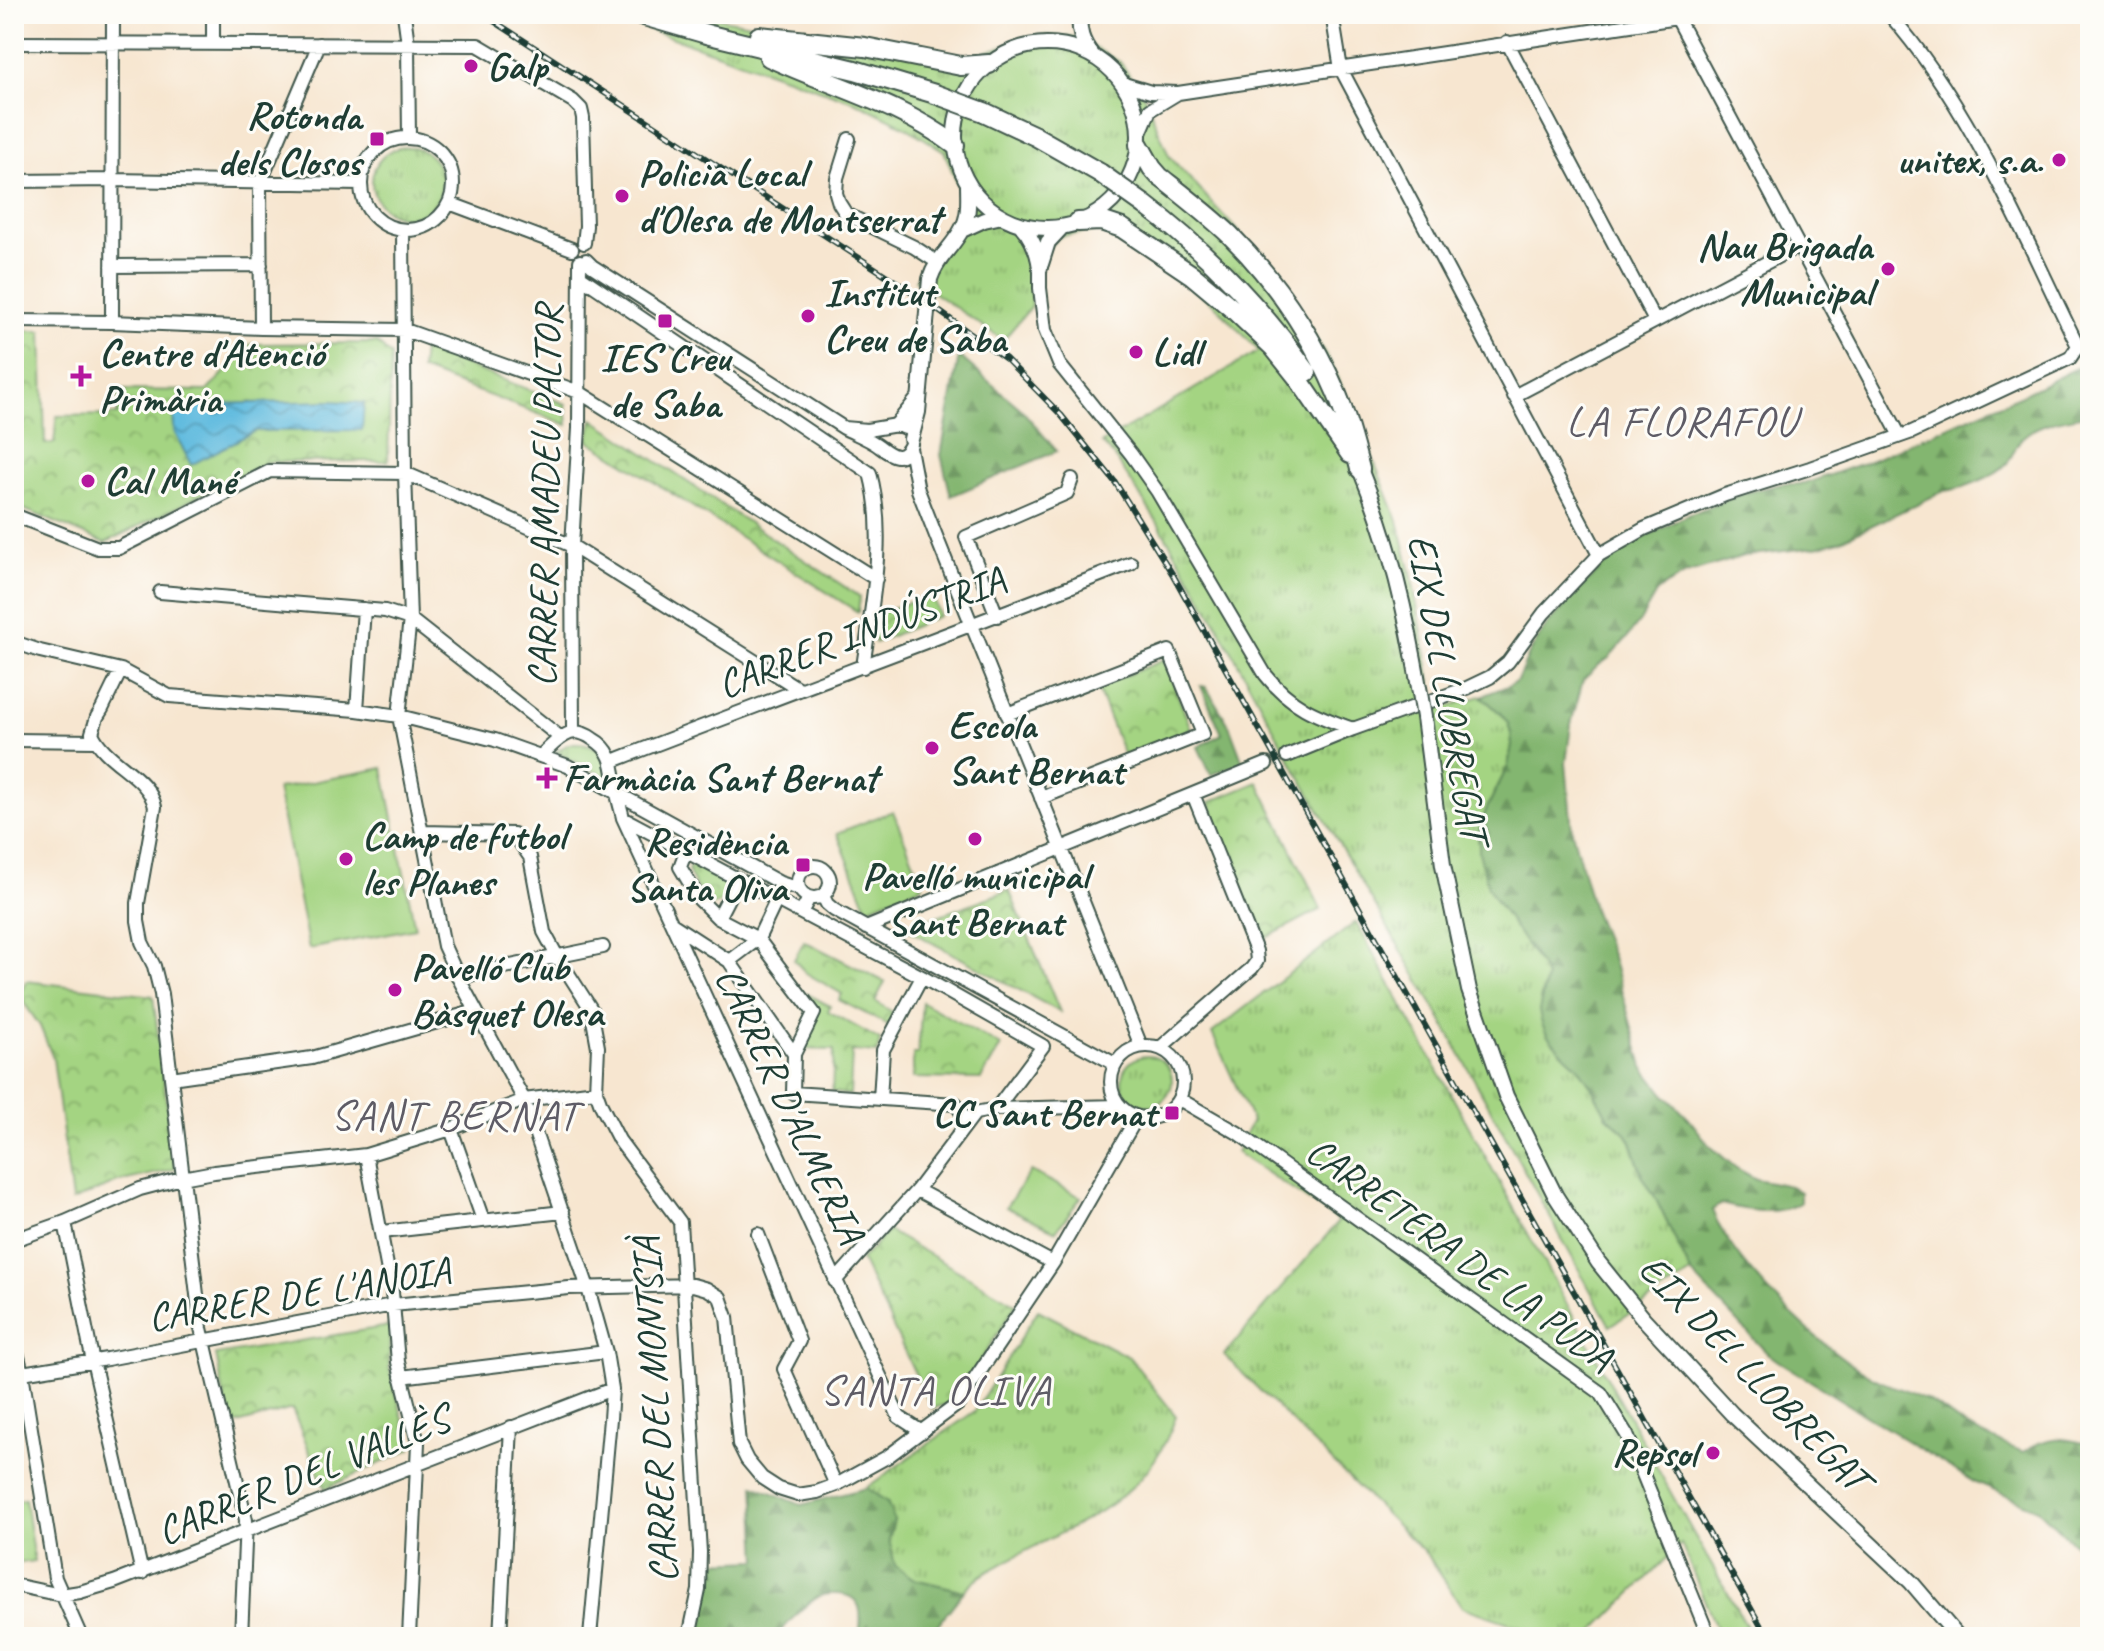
<svg xmlns="http://www.w3.org/2000/svg" width="2104" height="1651" font-family="Caveat,sans-serif">
<style>
.grass{fill:url(#grass-tufts);stroke:#62885b;stroke-width:2}
.forest{fill:url(#forest-firs);stroke:#517a52;stroke-width:2}
.park{fill:url(#park-crowns);stroke:#62885b;stroke-width:2}
.garden{fill:#a4d482;stroke:#62885b;stroke-width:2}
.water{fill:url(#water-waves);stroke:#407c8a;stroke-width:2}
.lines{fill:none;stroke-linecap:round;stroke-linejoin:round}
.minor-tunnel{stroke:#ccc4b1;stroke-width:12;stroke-dasharray:12 6;stroke-linecap:butt}
.minor-casing{stroke:#3f564b;stroke-width:16}
.major-casing{stroke:#3f564b;stroke-width:18}
.highway-casing{stroke:#3f564b;stroke-width:22}
.minor{stroke:#fff;stroke-width:12}
.major{stroke:#fff;stroke-width:14}
.highway{stroke:#fff;stroke-width:18}
.rail-casing{stroke:#1f3d34;stroke-width:6}
.rail{stroke:#fdfcf7;stroke-width:3;stroke-dasharray:9;stroke-linecap:butt}
.major-bridge-casing{stroke:#3f564b;stroke-width:18;stroke-linecap:butt}
.highway-bridge-casing{stroke:#3f564b;stroke-width:22;stroke-linecap:butt}
.major-bridge{stroke:#fff;stroke-width:14}
.highway-bridge{stroke:#fff;stroke-width:18}
.poi-dot{fill:#b5179e;stroke:#fdfcf7;stroke-width:3}
.labels{text-anchor:middle;dominant-baseline:central;stroke-width:6;stroke-linejoin:round;paint-order:stroke}
.poi-label{font-size:40px;font-weight:bold;fill:#1f3d34;stroke:#fdfcf7;text-anchor:start}
.street-label{font-size:40px;fill:#1f3d34;stroke:#fdfcf7}
.neighbourhood-label{font-size:42px;letter-spacing:2px;fill:#5e5c66;stroke:#fdfcf7}
</style>
<defs>
<pattern id="grass-tufts" width="24" height="20" patternUnits="userSpaceOnUse" patternTransform="scale(2)"><rect width="24" height="20" fill="#a4d482"/><path d="M3 7l-1-3M5 7V3M7 7l1-3M15 17l-1-3M17 17v-4M19 17l1-3" fill="none" stroke="#85ad6b"/></pattern>
<pattern id="forest-firs" width="22" height="20" patternUnits="userSpaceOnUse" patternTransform="scale(2)"><rect width="22" height="20" fill="#83b670"/><path d="M5 1l3.5 6h-7zM16 11l3.5 6h-7z" fill="#6b955d"/></pattern>
<pattern id="park-crowns" width="20" height="18" patternUnits="userSpaceOnUse" patternTransform="scale(2)"><rect width="20" height="18" fill="#a4d482"/><path d="M2 6a3 3 0 1 1 6 0M12 15a3 3 0 1 1 6 0" fill="none" stroke="#85ad6b"/></pattern>
<pattern id="water-waves" width="16" height="10" patternUnits="userSpaceOnUse" patternTransform="scale(2)"><rect width="16" height="10" fill="#62bcdf"/><path d="M0 5q4-4 8 0t8 0" fill="none" stroke="#509ab6"/></pattern>
</defs>
<rect width="100%" height="100%" fill="#fdfcf7"/>
<filter id="ink" filterUnits="userSpaceOnUse"><feTurbulence type="fractalNoise" baseFrequency=".0125" numOctaves="2"/><feDisplacementMap in="SourceGraphic" scale="16" xChannelSelector="R" yChannelSelector="G"/><feConvolveMatrix kernelMatrix="1 2 1 2 8 2 1 2 1" color-interpolation-filters="sRGB"/></filter>
<filter id="wash" filterUnits="userSpaceOnUse"><feTurbulence type="fractalNoise" baseFrequency=".006" numOctaves="4" result="noise"/><feDisplacementMap in="SourceGraphic" scale="32" xChannelSelector="R" yChannelSelector="G"/><feGaussianBlur stdDeviation="1.8" result="paint"/><feColorMatrix in="noise" values="0 0 0 0 0 0 0 0 0 0 0 0 0 0 0 0 0 1.4 0 .05"/><feComposite in="paint" operator="in"/></filter>
<g filter="url(#wash)">
<rect width="100%" height="100%" fill="#f7e6d0"/>
<!-- grass -->
<path class="grass" d="M 605,14 L 693,14 L 960,60 L 1039,35 L 1075,37 L 1120,62 L 1145,98 L 1169,156 L 1267,263 L 1331,363 L 1357,420 L 1398,521 L 1411,573 L 1436,710 L 1481,696 L 1500,713 L 1508,723 L 1511,734 L 1512,745 L 1508,766 L 1487,808 L 1479,829 L 1478,840 L 1493,896 L 1542,968 L 1546,978 L 1540,1000 L 1561,1051 L 1578,1067 L 1591,1086 L 1607,1116 L 1624,1131 L 1631,1142 L 1642,1175 L 1654,1195 L 1691,1273 L 1610,1326 L 1436,1010 L 1292,763 L 1211,613 L 1158,523 L 1114,456 L 1102,443 L 1259,351 L 1214,304 L 1107,230 L 1061,236 L 1030,262 L 1031,307 L 1003,340 L 915,280 L 937,243 L 956,220 L 960,191 L 944,151 L 904,126 L 856,102 Z
M372 182a35 35 0 1 1 70 0a35 35 0 1 1-70 0Z
M 574,743 C 601,743 607,756 610,779 L 556,752 L 567,745 Z
M 1356,922 L 1692,1531 L 1753,1637 L 1720,1637 L 1681,1544 L 1588,1637 L 1550,1637 L 1462,1607 L 1429,1557 L 1224,1355 L 1339,1221 L 1236,1152 L 1252,1121 L 1212,1033 Z
M1122 1081a25 25 0 1 1 50 0a25 25 0 1 1-50 0Z
M 1038,1310 L 1129,1357 L 1176,1416 C 1146,1504 1083,1519 1009,1560 C 993,1569 976,1576 964,1591 L 914,1579 L 895,1566 L 889,1539 L 894,1520 L 887,1502 L 866,1488 L 975,1411 Z"/>
<!-- forest -->
<path class="forest" d="M 959,356 L 1021,409 L 1057,451 L 951,496 L 941,455 Z
M 2090,365 L 2090,414 C 2070,418 2040,422 2024,436 C 2015,443 2014,455 2007,463 C 1995,477 1962,489 1944,491 L 1839,541 L 1816,547 L 1744,556 L 1686,574 L 1666,585 L 1656,593 L 1640,621 L 1625,640 L 1609,658 L 1599,665 L 1583,680 L 1571,724 L 1566,763 L 1572,831 L 1593,909 L 1612,957 L 1643,1067 L 1664,1094 L 1689,1119 L 1710,1146 L 1736,1168 L 1756,1179 L 1790,1186 L 1800,1192 L 1800,1203 C 1775,1216 1748,1211 1721,1204 L 1712,1210 C 1732,1264 1820,1348 1870,1376 C 1888,1386 1908,1391 1926,1400 C 1941,1407 1953,1419 1967,1427 C 1985,1437 2004,1444 2023,1452 C 2049,1435 2061,1436 2090,1445 L 2090,1559 L 2038,1509 L 1974,1482 L 1778,1361 L 1767,1353 L 1691,1273 L 1654,1195 L 1642,1175 L 1631,1141 L 1624,1131 L 1607,1116 L 1591,1086 L 1578,1067 L 1561,1051 L 1547,1035 L 1542,1024 L 1539,1011 L 1546,978 L 1542,968 L 1493,896 L 1488,887 L 1479,852 L 1479,829 L 1487,808 L 1508,766 L 1512,745 L 1511,734 L 1508,723 L 1500,713 L 1481,696 L 1508,686 L 1517,681 L 1529,654 L 1547,625 L 1600,568 L 1643,538 L 1688,515 L 1745,493 L 1782,484 L 1804,484 L 1872,460 L 2026,393 L 2081,366 Z
M 1201,686 L 1206,687 L 1229,725 L 1243,762 L 1211,775 L 1198,747 L 1222,734 Z
M 754,1485 L 801,1505 L 866,1488 L 887,1502 L 894,1520 L 889,1539 L 895,1566 L 914,1579 L 964,1591 L 928,1637 L 859,1637 C 862,1615 864,1595 837,1594 C 830,1594 824,1593 818,1597 C 801,1606 789,1624 775,1637 L 701,1637 L 713,1562 L 758,1560 Z"/>
<!-- park -->
<path class="park" d="M 14,331 L 42,331 L 45,444 L 54,443 L 57,416 L 117,415 L 119,390 L 207,391 L 251,344 L 377,343 L 391,356 L 388,461 L 267,462 L 105,543 L 14,505 Z
M 423,349 L 566,404 L 568,425 L 421,370 Z
M 593,419 L 860,597 L 858,612 L 588,440 Z
M 932,594 L 939,616 L 875,643 L 873,616 Z
M 1164,660 L 1191,729 L 1124,756 L 1097,687 Z
M 1258,782 L 1321,909 L 1262,940 L 1224,849 L 1210,802 Z
M 697,863 L 732,881 C 727,892 724,905 711,905 L 696,887 L 688,870 L 690,866 Z
M 1009,890 L 1060,1012 L 905,928 Z
M 804,941 L 885,982 L 875,1001 L 894,1013 L 888,1025 L 839,1000 L 842,994 L 806,973 L 794,960 Z
M 26,981 L 153,996 L 175,1169 L 118,1182 L 72,1201 L 53,1058 L 40,1026 L 20,997 Z
M 807,994 L 830,1006 L 828,1011 L 880,1040 L 877,1053 L 852,1051 L 850,1095 L 832,1092 L 834,1050 L 803,1049 L 817,1012 L 805,996 Z
M 922,1002 L 1001,1046 L 981,1079 L 913,1078 L 913,1054 L 918,1054 Z
M 888,1231 L 1016,1304 L 955,1401 L 932,1409 L 861,1260 Z
M 390,1326 L 389,1367 L 411,1449 L 325,1489 L 292,1409 L 230,1426 L 216,1355 Z"/>
<!-- garden -->
<path class="garden" d="M 383,768 L 415,928 L 309,949 L 277,789 Z
M 893,811 L 923,886 L 867,908 L 837,833 Z
M 1031,1171 L 1081,1197 L 1056,1231 L 1006,1207 Z
M 25,1499 L 34,1561 L 14,1564 L 14,1501 Z"/>
<!-- water -->
<path class="water" d="M 331,401 L 364,403 L 362,430 L 255,431 L 191,465 L 174,431 L 173,405 Z"/>
</g>
<g filter="url(#ink)">
<g class="lines">
<!-- minor-tunnel -->
<path class="minor-tunnel" d="M 1266,764 L 1287,756"/>
<!-- minor casing -->
<g class="minor-casing">
<path id="minor" d="M 404,14 L 408,44 L 409,138
M 1332,14 L 1341,69 L 1599,555
M 1889,14 C 1972,108 2023,235 2078,346
M 1677,18 L 1900,436
M 1507,42 L 1655,321
M 14,43 L 478,45 L 573,101 L 581,109 L 583,118 L 586,226 L 584,243
M 213,44 L 213,14
M 1124,84 L 1151,92 L 1178,93 L 1677,18 L 1691,14
M 1140,133 L 1150,110 L 1178,93
M361 184a46 46 0 1 1 92 0a46 46 0 1 1-92 0Z
M 849,139 L 837,178 L 836,193 L 839,203 L 846,214 L 914,247 L 937,262
M 14,181 L 113,180 L 361,184
M 449,203 L 572,249
M 403,230 L 405,473 L 410,619 L 399,716 L 444,946 L 459,979 L 524,1100 L 588,1288 L 606,1352 L 612,1389 L 610,1419 L 590,1637
M 586,260 L 592,266 L 844,428 C 856,434 870,439 880,447 C 892,456 902,463 911,444
M 112,266 L 261,265
M 1040,268 L 1040,288 L 1045,330 L 1059,364 L 1131,454 L 1157,491 L 1265,674 C 1290,706 1316,716 1353,729
M 581,277 L 870,473 C 887,536 872,603 863,667
M 14,321 L 112,322 L 261,328 L 405,330 L 579,392 L 876,579
M 112,322 L 113,14
M 261,328 L 260,183 L 319,44
M 1514,396 L 1798,246
M 844,428 L 867,430 L 897,425 L 905,428
M 910,448 L 918,490 L 938,541 L 1141,1046
M 14,515 L 98,548 L 119,548 L 270,471 L 405,473 L 572,546 L 799,689
M 160,592 L 385,611 L 410,619 L 561,738
M 997,616 L 966,537 L 1067,493 L 1072,479
M 14,642 L 40,651 L 121,670 L 169,696 L 357,710 L 399,716 L 495,740 L 568,766 L 780,883 L 799,889
M 121,670 L 102,709 L 97,717 L 92,733 C 106,764 149,775 155,807 L 138,903 L 138,921 L 142,942 L 154,966 L 161,994 L 201,1328 L 246,1520 L 241,1637
M 357,710 L 364,609
M 1007,714 L 1169,651 L 1203,734 L 1041,798
M 573,732 L 572,546 L 579,428 L 580,261
M 14,740 L 95,741
M 540,756 C 549,749 558,737 570,733 C 578,731 586,734 593,739 C 613,750 613,767 616,787 C 617,798 621,808 623,818 L 899,1417 L 922,1432
M 1287,756 L 1353,729 L 1467,688 L 1490,677 L 1508,662 L 1544,613 L 1599,555 L 1644,529 L 1725,495 L 1810,468 L 1912,432 L 2070,358 L 2078,346 L 2090,348
M 613,761 C 785,694 959,631 1131,563
M 623,818 L 801,913 L 809,898
M 424,832 L 514,834 L 530,857 L 544,932 L 557,956 L 591,1009 L 598,1047 L 596,1091 L 601,1105 L 619,1140 L 680,1222 L 700,1552 L 699,1590 L 689,1637
M 686,851 L 680,867 L 699,899 L 718,918 L 758,939 L 814,1013 L 794,1054
M798 882a16 16 0 1 1 32 0a16 16 0 1 1-32 0Z
M 823,896 L 827,904 L 834,910 L 1115,1064
M 801,913 L 922,977 L 1043,1046 L 996,1109
M 718,918 L 738,879
M 672,924 L 729,961 L 794,1054 L 793,1093 L 956,1104 L 968,1122
M 866,928 L 1266,764
M 729,961 L 758,939 L 777,899
M 459,979 L 476,973 L 603,947
M1111 1082a36 36 0 1 1 72 0a36 36 0 1 1-72 0Z
M 1160,1048 L 1252,968 L 1257,961 L 1256,951 L 1193,794
M 171,1078 L 312,1058 L 476,1011
M 880,1099 L 883,1050 L 922,977
M 1179,1099 L 1238,1133 L 1601,1393 L 1627,1435 L 1709,1637
M 451,1129 L 483,1220
M 366,1155 L 392,1292 L 398,1362 L 418,1443 L 409,1637
M 917,1190 L 1053,1263
M 65,1222 L 90,1348 L 142,1573
M 382,1232 L 563,1212
M 758,1234 L 799,1341 L 784,1369 L 836,1485
M 14,1240 L 65,1222 L 140,1189 L 182,1178 L 214,1172 L 366,1155 L 451,1129 L 524,1100 L 596,1091
M 835,1281 L 917,1190 L 975,1113 L 996,1109 L 1119,1106
M 14,1340 L 22,1373 L 55,1578 L 81,1637
M 22,1373 L 107,1359 L 393,1305 L 569,1288 L 693,1285 L 707,1289 L 720,1297 L 727,1317 L 739,1444 L 747,1460 L 762,1478 L 779,1489 L 798,1495 L 817,1492 L 836,1485 L 887,1457 L 958,1404 L 1053,1263 L 1137,1117
M 401,1377 L 606,1352
M 14,1585 L 61,1595 L 80,1592 L 114,1582 L 612,1389
M 14,1635 L 15,1637
M 500,1637 L 511,1427"/>
</g>
<!-- major casing -->
<g class="major-casing">
<path id="major" d="M 1080,14 C 1078,31 1082,42 1092,55
M955 136a92 92 0 1 1 184 0a92 92 0 1 1-184 0Z
M 1020,224 C 1032,237 1038,250 1040,268
M 962,230 L 984,220 L 1002,216
M 1041,264 L 1048,242 L 1062,227
M 897,425 L 918,399
M 911,439 L 918,412 L 930,279 C 936,259 953,247 962,229 C 970,216 968,199 968,184
M 1360,469 C 1390,541 1407,616 1420,693
M 1424,717 L 1443,865 L 1469,990 L 1506,1096 L 1555,1195 L 1598,1262 L 1643,1318 L 1732,1414 L 1911,1582 L 1958,1637"/>
</g>
<!-- highway casing -->
<g class="highway-casing">
<path id="highway" d="M 637,14 L 710,35 L 855,70 L 935,94
M 759,36 L 865,47 L 961,66 L 989,64
M 769,57 C 831,86 899,103 955,145
M 984,112 L 1035,136 L 1100,173
M 1139,145 L 1152,168 L 1159,176 C 1183,195 1208,214 1230,235 C 1275,280 1311,334 1336,392 C 1347,417 1353,443 1360,469
M 1145,205 C 1207,252 1262,309 1307,372
M 1078,222 L 1101,221 L 1122,228 L 1192,275 L 1234,310 L 1273,347 L 1297,377 L 1350,454"/>
</g>
<!-- minor -->
<use href="#minor" class="minor"/>
<!-- major -->
<use href="#major" class="major"/>
<!-- highway -->
<use href="#highway" class="highway"/>
<!-- rail casing -->
<g class="rail-casing">
<path id="rail" d="M 483,14 L 915,294 L 1006,359 L 1061,415 L 1115,482 L 1173,575 L 1767,1637"/>
</g>
<!-- rail -->
<use href="#rail" class="rail"/>
<!-- major-bridge casing -->
<g class="major-bridge-casing">
<path id="major-bridge" d="M 1420,693 L 1424,717"/>
</g>
<!-- highway-bridge casing -->
<g class="highway-bridge-casing">
<path id="highway-bridge" d="M 935,94 L 984,112
M 1100,173 L 1145,205"/>
</g>
<!-- major-bridge -->
<use href="#major-bridge" class="major-bridge"/>
<!-- highway-bridge -->
<use href="#highway-bridge" class="highway-bridge"/>
</g>
</g>
<!-- markers -->
<g class="poi-dot">
<circle cx="471" cy="66" r="8"/>
<rect x="369" y="131" width="16" height="16" rx="4"/>
<circle cx="2059" cy="160" r="8"/>
<circle cx="622" cy="196" r="8"/>
<circle cx="1888" cy="269" r="8"/>
<circle cx="808" cy="316" r="8"/>
<rect x="657" y="313" width="16" height="16" rx="4"/>
<circle cx="1136" cy="352" r="8"/>
<path d="M77 364h8v8h8v8h-8v8h-8v-8h-8v-8h8z"/>
<circle cx="88" cy="481" r="8"/>
<circle cx="932" cy="748" r="8"/>
<path d="M543 766h8v8h8v8h-8v8h-8v-8h-8v-8h8z"/>
<circle cx="975" cy="839" r="8"/>
<circle cx="346" cy="859" r="8"/>
<rect x="795" y="857" width="16" height="16" rx="4"/>
<circle cx="395" cy="990" r="8"/>
<rect x="1164" y="1105" width="16" height="16" rx="4"/>
<circle cx="1713" cy="1453" r="8"/>
</g>
<g class="labels">
<!-- poi labels -->
<g class="poi-label">
<text x="487" y="66">Galp</text>
<text x="361" y="116" text-anchor="end">Rotonda<tspan x="361" dy="46">dels Closos</tspan></text>
<text x="2043" y="160" text-anchor="end">unitex, s.a.</text>
<text x="638" y="173">Policia Local<tspan x="638" dy="46">d'Olesa de Montserrat</tspan></text>
<text x="1872" y="246" text-anchor="end">Nau Brigada<tspan x="1872" dy="46">Municipal</tspan></text>
<text x="824" y="293">Institut<tspan x="824" dy="46">Creu de Saba</tspan></text>
<text x="1152" y="352">Lidl</text>
<text x="99" y="353">Centre d'Atenció<tspan x="99" dy="46">Primària</tspan></text>
<text x="665" y="358" text-anchor="middle">IES Creu<tspan x="665" dy="46">de Saba</tspan></text>
<text x="104" y="481">Cal Mané</text>
<text x="948" y="725">Escola<tspan x="948" dy="46">Sant Bernat</tspan></text>
<text x="563" y="778">Farmàcia Sant Bernat</text>
<text x="362" y="836">Camp de futbol<tspan x="362" dy="46">les Planes</tspan></text>
<text x="787" y="842" text-anchor="end">Residència<tspan x="787" dy="46">Santa Oliva</tspan></text>
<text x="975" y="876" text-anchor="middle">Pavelló municipal<tspan x="975" dy="46">Sant Bernat</tspan></text>
<text x="411" y="967">Pavelló Club<tspan x="411" dy="46">Bàsquet Olesa</tspan></text>
<text x="1156" y="1113" text-anchor="end">CC Sant Bernat</text>
<text x="1697" y="1453" text-anchor="end">Repsol</text>
</g>
<!-- street labels -->
<g class="street-label">
<text transform="translate(545 496) rotate(-89)">CARRER AMADEU PALTOR</text>
<text transform="translate(861 632) rotate(-21)">CARRER INDÚSTRIA</text>
<text transform="translate(1448 688) rotate(80)">EIX DEL LLOBREGAT</text>
<text transform="translate(790 1105) rotate(65)">CARRER D'ALMERIA</text>
<text transform="translate(1460 1254) rotate(36)">CARRETERA DE LA PUDA</text>
<text transform="translate(299 1294) rotate(-9)">CARRER DE L'ANOIA</text>
<text transform="translate(1754 1373) rotate(46)">EIX DEL LLOBREGAT</text>
<text transform="translate(655 1410) rotate(-93)">CARRER DEL MONTSIÀ</text>
<text transform="translate(303 1475) rotate(-22)">CARRER DEL VALLÈS</text>
</g>
<!-- neighbourhood labels -->
<g class="neighbourhood-label">
<text x="1682" y="421">LA FLORAFOU</text>
<text x="455" y="1115">SANT BERNAT</text>
<text x="936" y="1390">SANTA OLIVA</text>
</g>
</g>
<!-- margin -->
<rect width="2104" height="1651" fill="none" stroke="#fdfcf7" stroke-width="48"/>
</svg>
